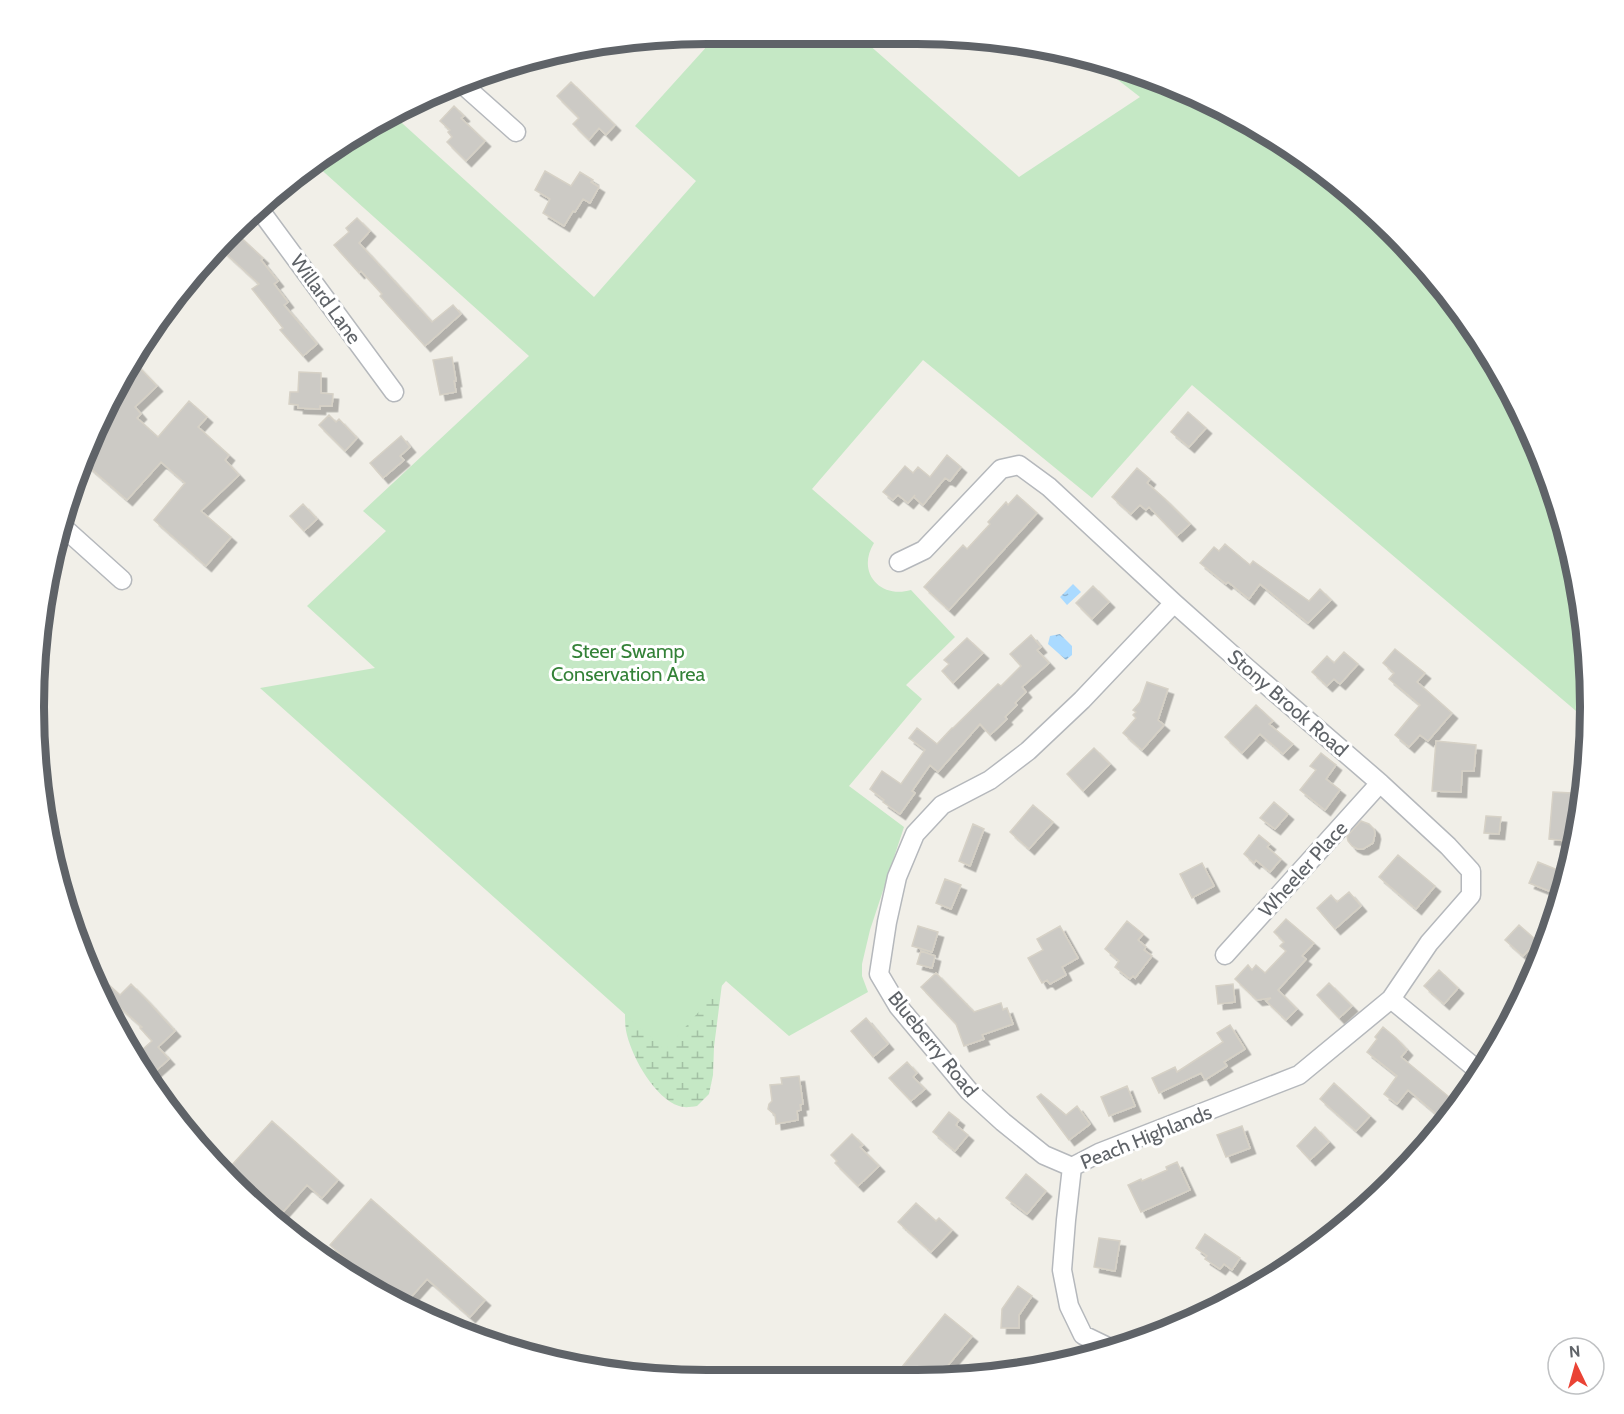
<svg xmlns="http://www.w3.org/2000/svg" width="1624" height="1414" font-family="Cabin,sans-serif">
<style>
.wetland{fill:url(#wetland-marsh)}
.park{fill:#c5e8c5}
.water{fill:url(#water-ripples)}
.building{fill:#cccac5;stroke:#d6d1c6;stroke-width:1.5;filter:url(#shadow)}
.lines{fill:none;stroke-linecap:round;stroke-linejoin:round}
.minor-casing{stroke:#b5b8bc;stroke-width:21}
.minor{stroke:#fff;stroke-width:18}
.labels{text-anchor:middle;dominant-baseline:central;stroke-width:6;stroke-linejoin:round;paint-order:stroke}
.street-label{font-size:20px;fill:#5f6368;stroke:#fff}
.park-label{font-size:20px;fill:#348238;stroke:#fff}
.rim{fill:none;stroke:#5f6368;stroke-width:8}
</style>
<defs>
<pattern id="wetland-marsh" width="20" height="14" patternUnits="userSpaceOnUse" patternTransform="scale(1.5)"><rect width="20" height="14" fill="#c5e8c5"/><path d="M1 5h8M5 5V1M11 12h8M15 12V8" fill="none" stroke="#a3c0a4"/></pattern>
<pattern id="water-ripples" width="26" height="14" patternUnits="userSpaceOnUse" patternTransform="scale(1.5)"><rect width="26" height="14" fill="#aadaff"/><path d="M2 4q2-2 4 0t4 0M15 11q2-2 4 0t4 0" fill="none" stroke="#8eb4d2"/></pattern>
<filter id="shadow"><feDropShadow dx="5.5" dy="5.5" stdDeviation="0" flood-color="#0004"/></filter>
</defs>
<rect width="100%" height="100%" fill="#f1efe8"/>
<!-- wetland -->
<path class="wetland" d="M 723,976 L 714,1047 L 713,1075 L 709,1094 L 697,1106 C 691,1107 684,1108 679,1106 C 655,1098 633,1059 627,1035 C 625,1028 625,1019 625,1012 Z"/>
<!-- park -->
<path class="park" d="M 719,33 L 859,36 L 1019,177 L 1140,97 L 1091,59 L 1134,69 L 1254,123 L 1361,200 L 1452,296 L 1521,409 L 1555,491 L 1585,619 L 1589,722 L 1192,385 L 1092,498 L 923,360 L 812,489 L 874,543 C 856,572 880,599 911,590 L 955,637 L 906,685 L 922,699 L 849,786 L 904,827 L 870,930 L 862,964 L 862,976 L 868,992 L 789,1036 L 726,981 L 665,1050 L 260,688 L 375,668 L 307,606 L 386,531 L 363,511 L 529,356 L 316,165 L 392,114 L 594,297 L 696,181 L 635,126 Z"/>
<!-- water -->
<path class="water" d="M 1073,584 L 1081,592 L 1067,605 L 1060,597 Z
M 1060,634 L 1072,646 L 1072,655 L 1066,660 L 1048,644 L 1050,636 Z"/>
<!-- building -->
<path class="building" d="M 571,82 L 615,125 L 606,135 L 599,128 L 589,140 L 573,124 L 579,118 L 557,96 Z
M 454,106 L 464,116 L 461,118 L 485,141 L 466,161 L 447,142 L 452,137 L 448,132 L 450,130 L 440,121 Z
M 545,171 L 571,186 L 580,172 L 593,180 L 591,182 L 599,187 L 590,203 L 583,199 L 575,212 L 573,211 L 564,226 L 543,213 L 550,199 L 535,190 Z
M 357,218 L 370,231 L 359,243 L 432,322 L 453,305 L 461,314 L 425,346 L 380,296 L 382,294 L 361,271 L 359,273 L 334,245 L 349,232 L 346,228 Z
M 237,234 L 263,258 L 261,260 L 278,281 L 274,284 L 288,302 L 284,305 L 317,344 L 303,356 L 280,330 L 283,328 L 252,289 L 259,284 L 222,250 Z
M 452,357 L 456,381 L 454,381 L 456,392 L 440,395 L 433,360 Z
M 134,362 L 157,386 L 135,407 L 141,414 L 137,418 L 158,437 L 189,401 L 207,417 L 198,427 L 229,455 L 225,460 L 239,475 L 201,511 L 231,537 L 206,566 L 154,520 L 185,483 L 161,462 L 127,500 L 81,460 L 84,449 Z
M 299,372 L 321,373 L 321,393 L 333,394 L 332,406 L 320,406 L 320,409 L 298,408 L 298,405 L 289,404 L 290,392 L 298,392 Z
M 1188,412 L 1206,428 L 1189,447 L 1171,432 Z
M 329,415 L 336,422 L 339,419 L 357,438 L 345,451 L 319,425 Z
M 401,436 L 410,447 L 400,456 L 404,460 L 383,478 L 370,463 Z
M 947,455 L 961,467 L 950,481 L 945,478 L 923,505 L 914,497 L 915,495 L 908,503 L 898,495 L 893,500 L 883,492 L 905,466 L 913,473 L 918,467 L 930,477 Z
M 1137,468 L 1150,479 L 1147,483 L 1165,499 L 1190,524 L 1177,536 L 1149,507 L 1146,510 L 1140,505 L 1131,514 L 1112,497 Z
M 1017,495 L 1037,513 L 949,610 L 924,587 L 963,545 L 967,549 L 990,524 L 988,522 L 1006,502 L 1008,505 Z
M 303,504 L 317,519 L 304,531 L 290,516 Z
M 1225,544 L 1250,565 L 1253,561 L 1309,601 L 1320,589 L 1331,600 L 1308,623 L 1260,584 L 1249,599 L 1228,582 L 1226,584 L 1200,563 L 1214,547 L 1219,551 Z
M 1093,586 L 1109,602 L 1092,619 L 1076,603 Z
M 1031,635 L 1041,647 L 1037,650 L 1049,663 L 1022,687 L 1026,692 L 1015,703 L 1017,705 L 1005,717 L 1007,719 L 990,735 L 980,724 L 938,772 L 930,765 L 912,791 L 915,793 L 900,814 L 883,802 L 884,800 L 870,789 L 882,771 L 901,784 L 925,750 L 909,738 L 917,728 L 937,744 L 952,728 L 953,728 L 998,684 L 1001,686 L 1021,666 L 1010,654 Z
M 967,638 L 983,653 L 953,683 L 942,671 L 949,664 L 944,660 Z
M 1395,649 L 1425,673 L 1417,682 L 1452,713 L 1428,741 L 1420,735 L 1409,747 L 1395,735 L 1420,705 L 1389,679 L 1394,673 L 1383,663 Z
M 1344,652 L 1358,664 L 1340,684 L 1334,679 L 1327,686 L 1312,672 L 1327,656 L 1334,663 Z
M 1147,682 L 1168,689 L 1158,720 L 1164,725 L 1142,750 L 1123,733 L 1136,718 L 1133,715 L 1136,712 L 1133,710 L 1140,702 Z
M 1256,705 L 1273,721 L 1269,724 L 1293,744 L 1283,754 L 1260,734 L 1242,753 L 1225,737 Z
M 1436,741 L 1476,745 L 1474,771 L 1462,771 L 1461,792 L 1432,791 Z
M 1094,748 L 1110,764 L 1083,791 L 1067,774 Z
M 1321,753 L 1336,765 L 1326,779 L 1340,790 L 1325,810 L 1300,790 L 1316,770 L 1310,766 Z
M 1553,792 L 1572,793 L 1568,841 L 1549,839 Z
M 1274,802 L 1288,814 L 1275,829 L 1260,818 Z
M 1033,805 L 1053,822 L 1029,849 L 1010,832 Z
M 1486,816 L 1501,817 L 1499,834 L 1484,833 Z
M 1361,821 L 1369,824 L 1374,829 L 1375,834 L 1373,843 L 1363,849 L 1358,849 L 1352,846 L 1348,841 L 1347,836 Z
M 973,824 L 984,829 L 970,866 L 959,861 Z
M 1259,835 L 1270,844 L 1267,847 L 1281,859 L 1270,872 L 1256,860 L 1254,863 L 1244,854 Z
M 1398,855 L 1435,886 L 1416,909 L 1379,877 Z
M 1538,862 L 1565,873 L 1557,894 L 1529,883 Z
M 1202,863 L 1214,886 L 1192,898 L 1180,874 Z
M 945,879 L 961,885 L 951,909 L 936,903 Z
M 1349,892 L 1361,906 L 1335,929 L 1317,908 L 1331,895 L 1337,902 Z
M 1286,919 L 1314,943 L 1302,956 L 1306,959 L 1278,990 L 1297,1009 L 1286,1020 L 1266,1001 L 1271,998 L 1257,1000 L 1235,979 L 1248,965 L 1252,970 L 1256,965 L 1265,973 L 1286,951 L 1280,946 L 1284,942 L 1274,932 Z
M 1127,921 L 1143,934 L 1138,940 L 1146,947 L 1144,950 L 1152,956 L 1135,978 L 1133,976 L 1130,979 L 1115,967 L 1119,961 L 1105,949 Z
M 1519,925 L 1537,941 L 1523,956 L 1505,940 Z
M 918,926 L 938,932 L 932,952 L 912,946 Z
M 1060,926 L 1078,958 L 1062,967 L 1066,975 L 1050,984 L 1047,980 L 1042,983 L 1028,958 L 1043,950 L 1037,939 Z
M 921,951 L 935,956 L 932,968 L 917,964 Z
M 88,966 L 120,995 L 131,984 L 145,998 L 175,1031 L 158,1047 L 169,1059 L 151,1075 L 134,1057 L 152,1041 L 140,1028 L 142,1027 L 115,1003 L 108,1010 Z
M 1439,970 L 1458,988 L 1444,1004 L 1424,986 Z
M 936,973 L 974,1012 L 1001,1003 L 1003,1010 L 1007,1008 L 1013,1024 L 982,1035 L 984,1039 L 964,1046 L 956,1024 L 921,987 Z
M 1329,983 L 1352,1006 L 1339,1018 L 1317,995 Z
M 1233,984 L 1235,1002 L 1218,1004 L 1216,986 Z
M 866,1018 L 888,1044 L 873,1057 L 851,1031 Z
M 1230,1025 L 1245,1049 L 1224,1062 L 1227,1066 L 1205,1080 L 1201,1073 L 1159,1093 L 1152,1078 L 1175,1067 L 1177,1072 L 1223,1042 L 1217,1033 Z
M 1383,1027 L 1396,1038 L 1407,1050 L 1401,1057 L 1455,1102 L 1441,1118 L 1408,1090 L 1397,1104 L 1384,1094 L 1397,1076 L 1367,1052 L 1377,1039 L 1375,1037 Z
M 907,1062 L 917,1073 L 913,1077 L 925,1089 L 911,1101 L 889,1078 Z
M 799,1076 L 803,1104 L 800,1105 L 801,1110 L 797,1111 L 798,1120 L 776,1124 L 775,1115 L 768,1109 L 769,1104 L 772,1101 L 770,1085 L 782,1084 L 781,1078 Z
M 1334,1083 L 1370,1116 L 1356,1131 L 1320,1099 Z
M 1127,1086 L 1135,1106 L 1109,1116 L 1101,1097 Z
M 1041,1094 L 1066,1115 L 1077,1106 L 1090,1124 L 1069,1140 L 1037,1097 Z
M 949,1112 L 959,1120 L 956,1125 L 968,1135 L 955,1151 L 933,1132 Z
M 272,1121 L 338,1180 L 322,1198 L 307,1185 L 283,1212 L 231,1166 Z
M 1242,1126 L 1250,1148 L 1226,1157 L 1217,1135 Z
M 1315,1127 L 1329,1142 L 1310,1160 L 1297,1146 Z
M 852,1134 L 863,1145 L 860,1147 L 879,1166 L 858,1186 L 835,1163 L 837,1161 L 831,1155 Z
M 1177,1162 L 1190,1190 L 1141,1212 L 1128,1185 L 1141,1179 L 1142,1181 L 1167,1170 L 1166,1167 Z
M 1026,1174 L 1046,1191 L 1027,1214 L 1006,1198 Z
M 371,1199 L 485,1300 L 470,1317 L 427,1279 L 404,1305 L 390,1298 L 330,1245 Z
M 916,1203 L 936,1221 L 939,1218 L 952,1230 L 931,1252 L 898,1222 Z
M 1205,1234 L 1240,1258 L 1232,1270 L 1224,1264 L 1220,1269 L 1205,1259 L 1207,1256 L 1196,1248 Z
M 1099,1238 L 1120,1241 L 1115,1271 L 1094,1267 Z
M 1018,1286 L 1032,1296 L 1019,1315 L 1019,1328 L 1001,1328 L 1002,1309 Z
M 945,1314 L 972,1336 L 936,1380 L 917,1380 L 902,1367 Z"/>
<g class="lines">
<!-- minor casing -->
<g class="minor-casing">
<path id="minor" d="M 461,83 L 516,132
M 257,206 L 394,392
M 63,527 L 122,580
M 899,562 L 924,550 L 1001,469 L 1019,465 L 1049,487 L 1174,603 L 1247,668 L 1380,783 L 1448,846 L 1471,871 L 1471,895 L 1429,943 L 1391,999 L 1480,1072
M 1225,955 L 1380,783
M 1072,1167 L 1044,1155 L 1003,1122 L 969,1091 L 898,1006 L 879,974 L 887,922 L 897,877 L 915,834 L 942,805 L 990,780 L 1028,751 L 1082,700 L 1174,603
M 1112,1349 L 1083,1335 L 1069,1306 L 1062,1270 L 1066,1220 L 1072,1167 L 1099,1153 L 1299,1075 L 1391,999"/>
</g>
<!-- minor -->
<use href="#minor" class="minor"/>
</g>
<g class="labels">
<!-- street labels -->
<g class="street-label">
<text transform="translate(326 299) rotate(54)">Willard Lane</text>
<text transform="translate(1288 703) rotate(41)">Stony Brook Road</text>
<text transform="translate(1303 869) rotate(-48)">Wheeler Place</text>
<text transform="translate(933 1044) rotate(51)">Blueberry Road</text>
<text transform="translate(1146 1137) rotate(-22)">Peach Highlands</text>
</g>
<!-- park labels -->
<g class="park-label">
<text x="628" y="651">Steer Swamp<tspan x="628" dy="23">Conservation Area</tspan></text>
</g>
</g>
<!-- crop -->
<path d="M0 0H1624V1414H0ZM707 44H917A663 663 0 0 1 1580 707V707A663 663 0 0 1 917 1370H707A663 663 0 0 1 44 707V707A663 663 0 0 1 707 44Z" fill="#fff" fill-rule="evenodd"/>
<path class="rim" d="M707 44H917A663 663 0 0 1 1580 707V707A663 663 0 0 1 917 1370H707A663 663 0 0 1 44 707V707A663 663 0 0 1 707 44Z"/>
<!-- north arrow -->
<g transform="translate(1576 1366) rotate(355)"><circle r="28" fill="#ffffff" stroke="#bfc1c3" stroke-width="1.5"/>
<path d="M0-4.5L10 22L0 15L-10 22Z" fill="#ea4335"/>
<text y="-9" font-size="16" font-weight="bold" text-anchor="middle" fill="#5f6368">N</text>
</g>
</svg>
